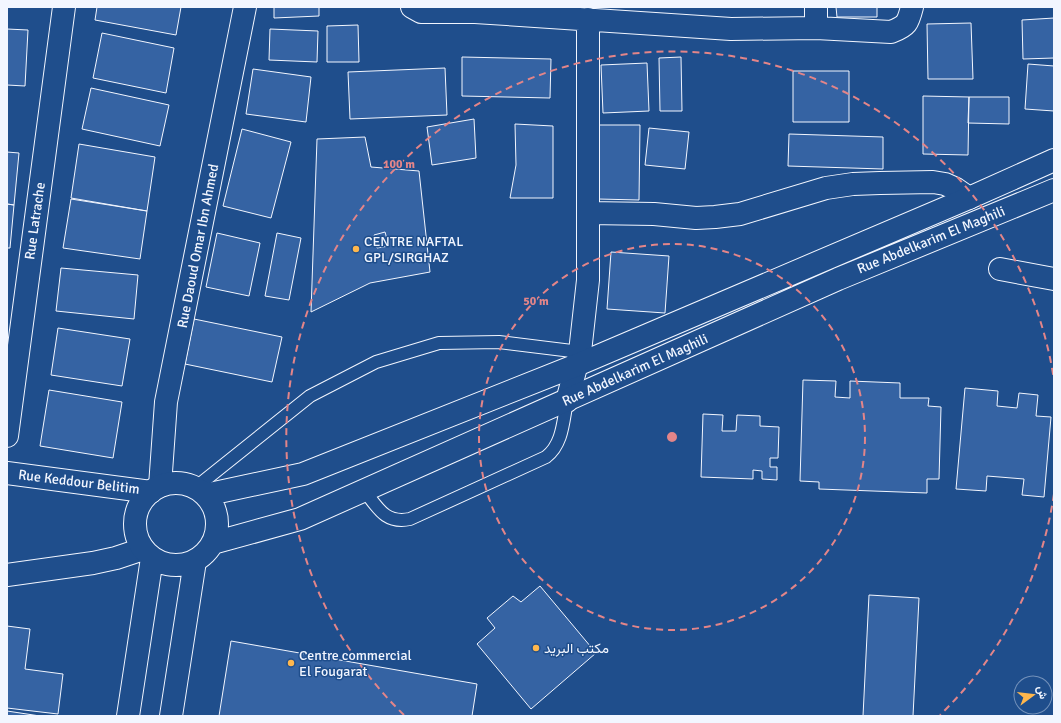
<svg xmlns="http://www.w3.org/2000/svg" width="1061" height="723" font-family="Signika,Vazirmatn,sans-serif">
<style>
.building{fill:#3563a3;stroke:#f2f6ff}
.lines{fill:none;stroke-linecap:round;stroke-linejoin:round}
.service-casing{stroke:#f2f6ff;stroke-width:14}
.minor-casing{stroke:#f2f6ff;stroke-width:24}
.tertiary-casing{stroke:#f2f6ff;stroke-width:24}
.service{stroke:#1f4e8c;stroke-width:12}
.minor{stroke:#1f4e8c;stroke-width:22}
.tertiary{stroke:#1f4e8c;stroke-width:22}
.ring{fill:none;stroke:#e38589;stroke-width:2;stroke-dasharray:7 5}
.poi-dot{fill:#ffb74d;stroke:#1f4e8c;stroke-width:1.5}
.labels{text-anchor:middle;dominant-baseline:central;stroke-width:3;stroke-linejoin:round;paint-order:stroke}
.street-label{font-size:14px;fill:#f2f6ff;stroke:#1f4e8c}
.poi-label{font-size:14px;fill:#f2f6ff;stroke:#1f4e8c;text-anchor:start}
.centre{fill:#e38589;stroke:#1f4e8c;stroke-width:2}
.ring-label{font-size:12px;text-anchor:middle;font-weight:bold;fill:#e38589;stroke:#1f4e8c;stroke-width:3;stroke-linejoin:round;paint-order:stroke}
</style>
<rect width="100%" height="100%" fill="#1f4e8c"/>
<!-- building -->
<path class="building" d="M 97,7 L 181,7 L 176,35 L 95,20 Z
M 274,7 L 319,7 L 319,16 L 274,18 Z
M 836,7 L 877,7 L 877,17 L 837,17 Z
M 1054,18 L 1054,58 L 1023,59 L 1022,20 Z
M 971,23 L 973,79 L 928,79 L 927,24 Z
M 358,25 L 359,62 L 327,62 L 327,26 Z
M 7,29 L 28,30 L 25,86 L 7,85 Z
M 270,29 L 318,31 L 317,62 L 269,60 Z
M 102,33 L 174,48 L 166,93 L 93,78 Z
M 462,57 L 551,59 L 550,98 L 462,96 Z
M 681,57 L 682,111 L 660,111 L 659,58 Z
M 647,63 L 649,111 L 603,113 L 601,65 Z
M 1028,64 L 1054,66 L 1054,111 L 1025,109 Z
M 445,68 L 447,115 L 350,119 L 348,72 Z
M 253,69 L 311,77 L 306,122 L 246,114 Z
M 793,71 L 849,71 L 849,122 L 793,122 Z
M 91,88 L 169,105 L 160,146 L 82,129 Z
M 923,96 L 969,97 L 968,155 L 923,154 Z
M 969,97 L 1009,97 L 1009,124 L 968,123 Z
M 474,119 L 476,158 L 432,165 L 427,127 Z
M 515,124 L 553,126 L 553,198 L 510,198 L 516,165 Z
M 598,125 L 640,125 L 639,200 L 598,199 Z
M 649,128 L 689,132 L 685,169 L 645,165 Z
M 242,129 L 291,142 L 271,218 L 223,206 Z
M 789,134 L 883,137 L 883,169 L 788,166 Z
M 365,137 L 371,167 L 419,171 L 430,272 L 370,283 L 311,312 L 317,139 Z
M 79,144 L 155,157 L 147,211 L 71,198 Z
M 7,152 L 19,153 L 14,205 L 7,204 Z
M 71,199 L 147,211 L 140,259 L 63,248 Z
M 7,204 L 14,205 L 10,248 L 7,248 Z
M 385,232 L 389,246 L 377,248 L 374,235 Z
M 217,233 L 260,243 L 249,296 L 206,287 Z
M 277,233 L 301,238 L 289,300 L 265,296 Z
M 611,252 L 669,256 L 665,313 L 607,309 Z
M 61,268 L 138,275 L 134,319 L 56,311 Z
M 194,319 L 282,337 L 272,382 L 185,364 Z
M 58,328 L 130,339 L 122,386 L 51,375 Z
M 803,380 L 836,381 L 835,397 L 850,398 L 850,381 L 900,383 L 900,398 L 929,398 L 928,406 L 941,407 L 939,479 L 927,479 L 927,493 L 819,489 L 819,482 L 800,481 Z
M 965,388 L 998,391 L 997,406 L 1017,408 L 1019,393 L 1038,395 L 1036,416 L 1051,417 L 1044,497 L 1022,495 L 1024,479 L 987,476 L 986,491 L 956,489 Z
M 49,390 L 122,402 L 113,458 L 40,446 Z
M 703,414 L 723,415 L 722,431 L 736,431 L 737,415 L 760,416 L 760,426 L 779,427 L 778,458 L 770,458 L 770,467 L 777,467 L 777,480 L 762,479 L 762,471 L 753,470 L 753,479 L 701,477 Z
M 540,586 L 596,653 L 531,709 L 477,644 L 495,628 L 487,618 L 513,596 L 521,602 Z
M 869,595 L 919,598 L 913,716 L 863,716 Z
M 7,626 L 30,629 L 25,669 L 63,674 L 58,714 L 7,708 Z
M 231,641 L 477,684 L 472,716 L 219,716 Z
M 7,711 L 40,716 L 7,716 Z"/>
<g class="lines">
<!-- service casing -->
<g class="service-casing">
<path id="service" d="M 195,488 L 310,396 L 376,362 L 439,343 L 499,342 L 580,352
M 364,490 C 378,508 385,524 410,519 L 546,457 C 563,444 563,421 567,401"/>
</g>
<!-- minor casing -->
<g class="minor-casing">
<path id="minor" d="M 412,7 L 421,12 L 475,12 L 731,29 L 816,28 L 816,7
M 816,28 L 891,32 C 907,26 908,23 912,7
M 588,213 L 654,214 L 696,218 L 715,217 L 740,214 L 826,188 L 853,184 L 880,183 L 933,182 L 945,184 L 956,189 L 969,198
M 1000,269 L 1054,279
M 567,401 L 580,352 L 588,280 L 588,19
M 7,436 L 64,7
M 7,473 L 151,492
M 160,486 L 166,402 L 245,7
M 7,575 L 93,563 L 116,558 L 143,549"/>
</g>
<!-- tertiary casing -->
<g class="tertiary-casing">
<path id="tertiary" d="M135 524a41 41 0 1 1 82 0a41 41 0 1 1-82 0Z
M 205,495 L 303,474 L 577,365 L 969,198 L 1054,160
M 213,543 L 300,519 L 838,279 L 1054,190
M 128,716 L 152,558
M 171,716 L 195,561"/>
</g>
<!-- service -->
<use href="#service" class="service"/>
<!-- minor -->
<use href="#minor" class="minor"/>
<!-- tertiary -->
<use href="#tertiary" class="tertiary"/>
</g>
<!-- distance rings -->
<g class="ring">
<circle cx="672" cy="437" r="193"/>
<path d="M1054 494A386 386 0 0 1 940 715M404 715A386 386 0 1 1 1054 380"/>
</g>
<!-- markers -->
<g class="poi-dot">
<circle cx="356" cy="249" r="4"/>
<circle cx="536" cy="648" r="4"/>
<circle cx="291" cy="663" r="4"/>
</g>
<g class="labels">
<!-- street labels -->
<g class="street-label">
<text transform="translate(35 221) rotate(-82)">Rue Latrache</text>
<text transform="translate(931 240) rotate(-22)">Rue Abdelkarim El Maghili</text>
<text transform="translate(198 246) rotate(-79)">Rue Daoud Omar Ibn Ahmed</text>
<text transform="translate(635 370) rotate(-24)">Rue Abdelkarim El Maghili</text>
<text transform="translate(79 482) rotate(7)">Rue Keddour Belitim</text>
</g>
<!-- poi labels -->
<g class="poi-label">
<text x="364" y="241">CENTRE NAFTAL<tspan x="364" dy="16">GPL/SIRGHAZ</tspan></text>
<text x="544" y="648">مكتب البريد</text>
<text x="299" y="655">Centre commercial<tspan x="299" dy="16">El Fougarat</tspan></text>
</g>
</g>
<circle cx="672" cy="437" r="6" class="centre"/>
<g class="ring-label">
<text x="399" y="168">100 m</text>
<text x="536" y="305">50 m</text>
</g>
<!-- border -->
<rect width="1061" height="723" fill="none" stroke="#f2f6ff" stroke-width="16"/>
<!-- north arrow -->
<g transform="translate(1033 695) rotate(75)"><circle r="19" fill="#1f4e8c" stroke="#7391ba"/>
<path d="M0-3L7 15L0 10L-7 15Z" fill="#ffb74d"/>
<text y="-6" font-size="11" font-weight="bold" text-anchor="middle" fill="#f2f6ff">ش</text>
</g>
</svg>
